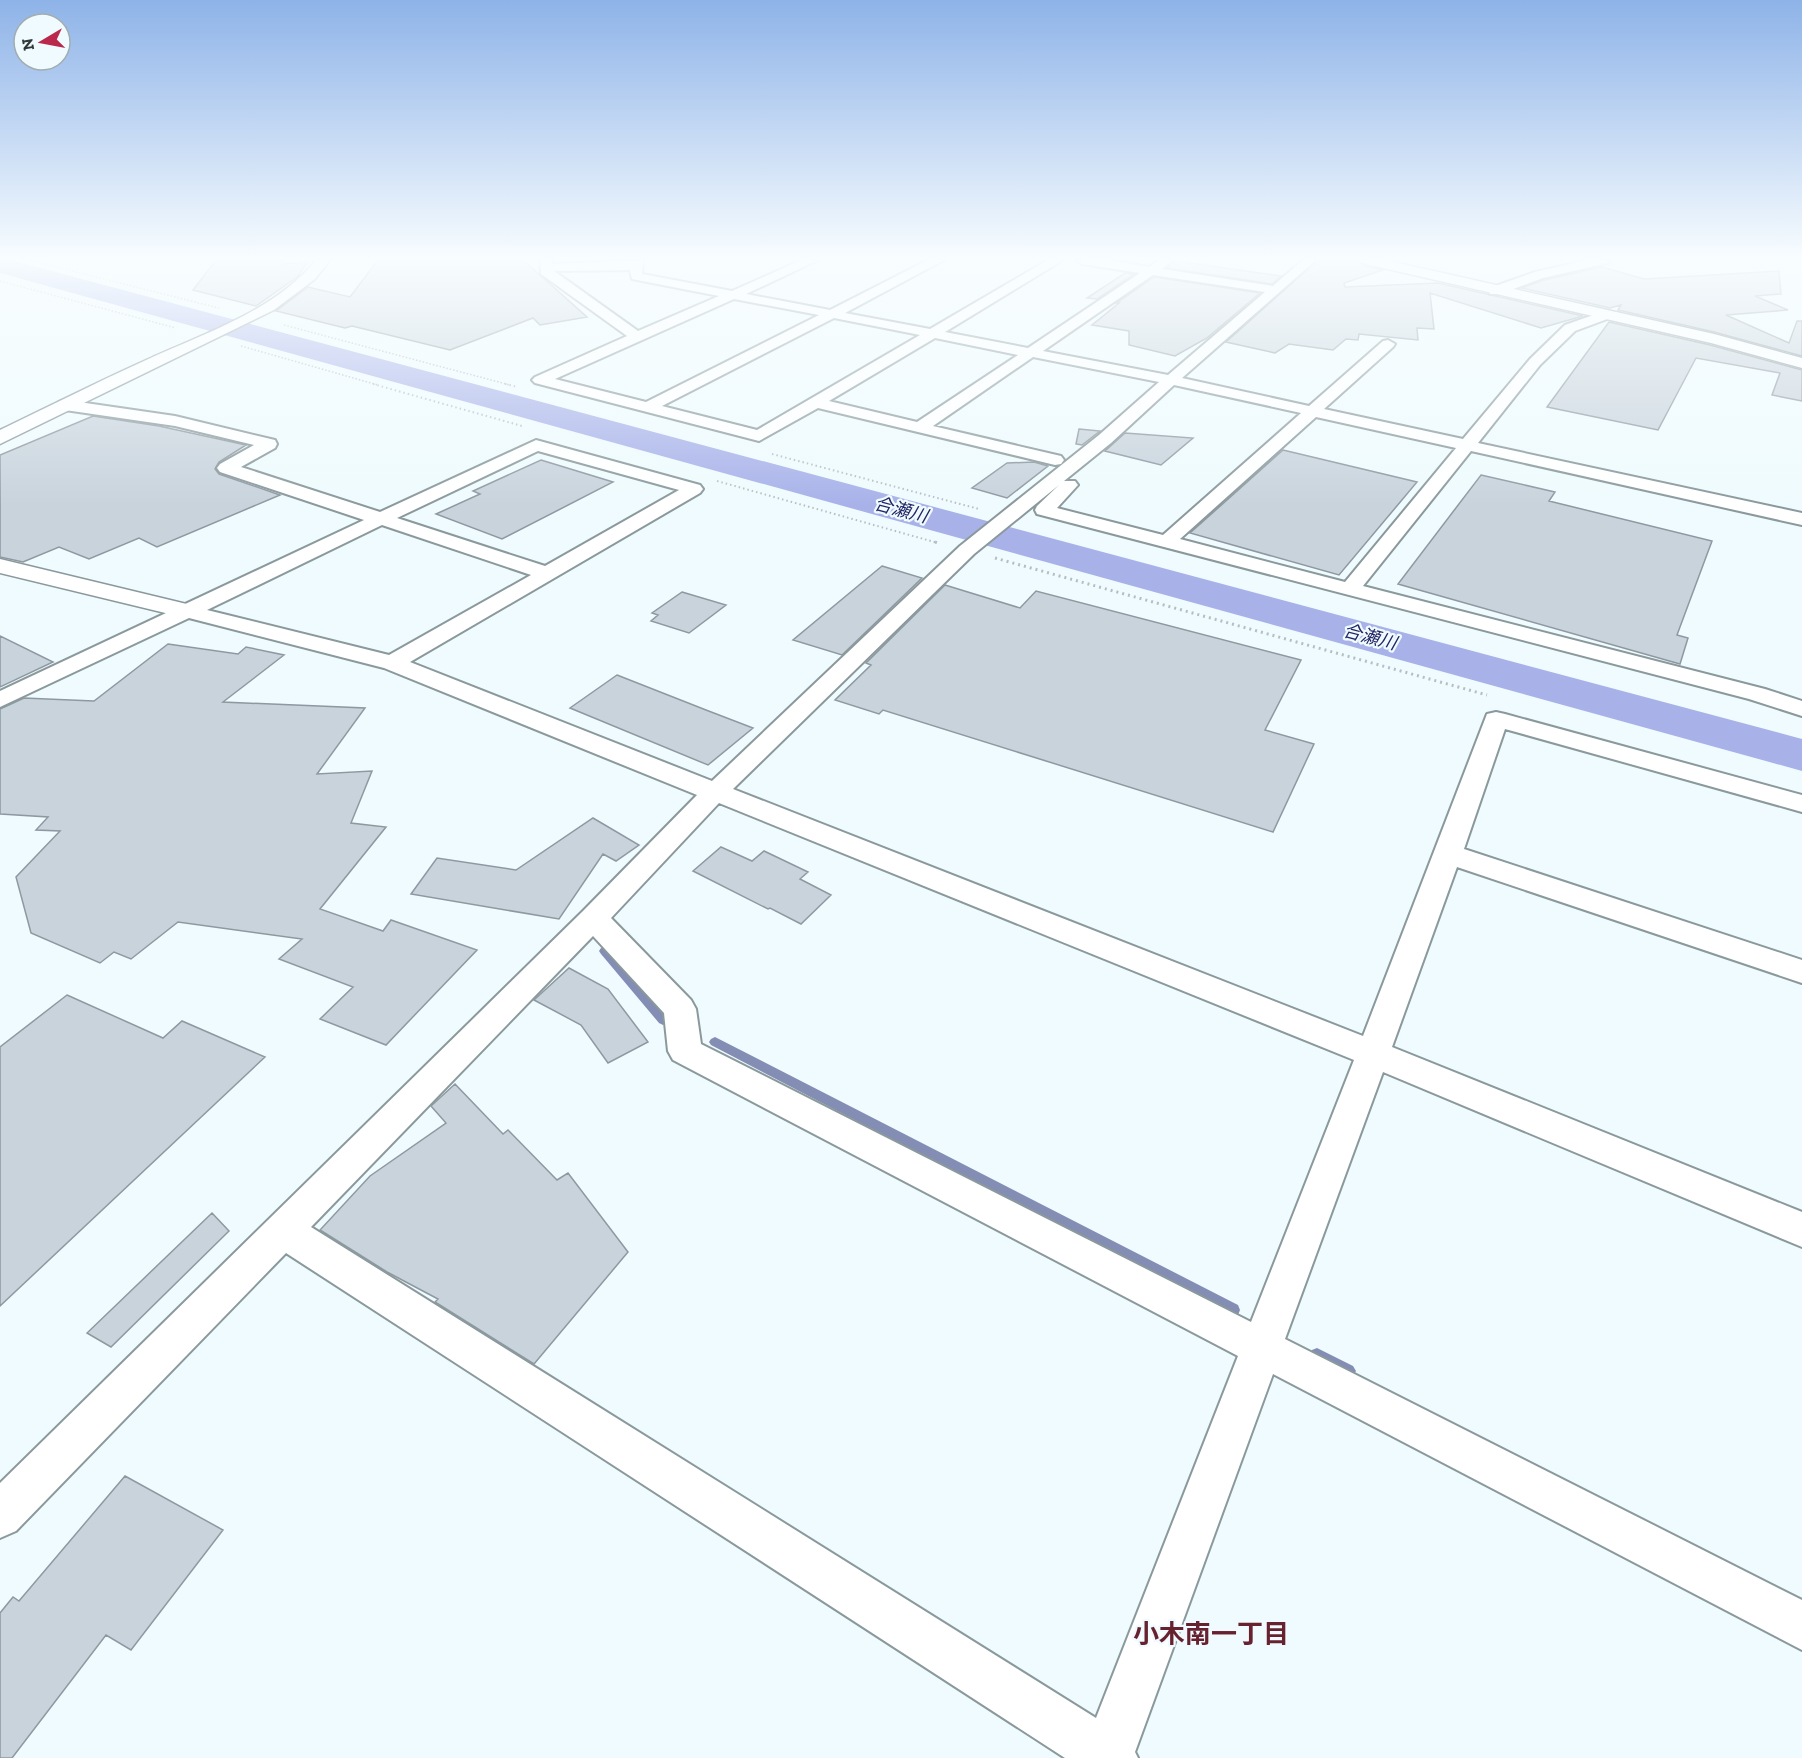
<svg xmlns="http://www.w3.org/2000/svg" width="1802" height="1758" font-family="'Zilla Slab','Noto Sans JP',serif">
<style>
.lines{fill:none;stroke-linecap:round;stroke-linejoin:round}
.stream{fill:#848db4;fill-rule:evenodd}
.river{fill:#a8b2e9;fill-rule:evenodd}
.building{fill:#c8d3dc;stroke:#8e98a1;stroke-width:1.5}
.minor-casing{stroke:#8a999c;stroke-width:4}
.tertiary-casing{stroke:#8a999c;stroke-width:3}
.path-far2{stroke:#b5bfc2;stroke-width:1.5;stroke-dasharray:1.5 2;stroke-linecap:butt}
.path-far1{stroke:#b5bfc2;stroke-width:2;stroke-dasharray:1.5 3;stroke-linecap:butt}
.path{stroke:#b5bfc2;stroke-width:3;stroke-dasharray:2 4;stroke-linecap:butt}
.minor{fill:#fff;fill-rule:evenodd}
.tertiary{fill:#fff;fill-rule:evenodd}
.labels{text-anchor:middle;dominant-baseline:central;stroke-width:4.5;stroke-linejoin:round;paint-order:stroke}
.far-water-label{font-size:18px;font-style:italic;fill:#232664;stroke:#effbfe}
.near-neighbourhood-label{font-size:26px;font-weight:bold;fill:#68222f;stroke:#effbfe}
</style>
<rect width="100%" height="100%" fill="#effbfe"/>
<g class="lines">
<!-- stream -->
<path class="stream" d="M 605,947 L 609,948 L 667,1017 L 669,1020 L 667,1023 L 663,1025 L 659,1023 L 601,954 L 599,951 L 601,948 Z
M 715,1037 L 1238,1305 L 1240,1310 L 1238,1315 L 1233,1317 L 1228,1315 L 711,1045 L 709,1042 L 711,1039 Z
M 1317,1348 L 1353,1366 L 1356,1371 L 1353,1376 L 1348,1379 L 1312,1360 L 1309,1355 L 1312,1350 Z"/>
<!-- river -->
<path class="river" d="M 0,260 L 11,260 L 1802,739 L 1802,771 L 0,273 Z"/>
</g>
<!-- building -->
<path class="building" d="M 216,260 L 282,260 L 283,264 L 308,262 L 297,277 L 256,306 L 193,290 Z
M 378,260 L 523,260 L 587,317 L 540,325 L 533,318 L 450,350 L 352,326 L 345,328 L 276,311 L 308,287 L 350,297 Z
M 1318,260 L 1357,260 L 1365,266 L 1383,270 L 1344,283 L 1345,287 L 1438,283 L 1583,316 L 1541,328 L 1430,293 L 1434,329 L 1417,328 L 1418,340 L 1359,334 L 1358,340 L 1346,339 L 1333,350 L 1289,344 L 1275,353 L 1226,342 Z
M 1176,261 L 1281,276 L 1272,284 L 1167,268 Z
M 1602,267 L 1644,279 L 1779,271 L 1781,294 L 1755,296 L 1788,310 L 1726,315 L 1789,343 L 1797,321 L 1802,321 L 1802,356 L 1714,332 L 1618,310 L 1621,305 L 1610,308 L 1522,288 L 1544,280 Z
M 1125,273 L 1134,274 L 1097,299 L 1087,298 Z
M 1154,277 L 1260,293 L 1207,338 L 1175,356 L 1129,345 L 1129,331 L 1092,325 L 1119,303 L 1117,303 Z
M 1609,322 L 1710,345 L 1802,370 L 1802,401 L 1772,395 L 1780,373 L 1696,358 L 1658,430 L 1547,407 Z
M 93,416 L 159,426 L 246,445 L 219,462 L 215,469 L 219,474 L 280,495 L 157,547 L 139,538 L 89,559 L 59,547 L 23,562 L 0,557 L 0,455 Z
M 1079,429 L 1100,431 L 1082,445 L 1076,444 Z
M 1125,433 L 1193,438 L 1161,465 L 1105,451 Z
M 1283,450 L 1417,482 L 1339,575 L 1190,533 Z
M 541,460 L 613,482 L 502,539 L 436,514 L 480,494 L 473,491 Z
M 1034,462 L 1048,466 L 1007,498 L 972,488 L 1007,463 Z
M 1481,475 L 1555,492 L 1549,501 L 1712,541 L 1677,635 L 1688,638 L 1680,664 L 1398,584 Z
M 882,566 L 922,578 L 842,655 L 793,640 Z
M 945,585 L 1020,608 L 1036,591 L 1301,660 L 1265,730 L 1314,744 L 1273,832 L 883,710 L 879,714 L 835,700 L 871,665 L 866,663 Z
M 682,592 L 726,605 L 689,633 L 651,621 L 658,615 L 652,613 Z
M 0,636 L 53,662 L 0,687 Z
M 168,644 L 238,654 L 246,647 L 284,655 L 223,702 L 365,708 L 317,774 L 372,771 L 351,823 L 386,827 L 320,909 L 383,931 L 391,920 L 477,950 L 386,1045 L 320,1019 L 353,987 L 279,959 L 302,939 L 178,922 L 131,959 L 114,952 L 100,963 L 31,933 L 16,877 L 60,831 L 36,830 L 48,817 L 0,814 L 0,709 L 24,698 L 94,701 Z
M 617,675 L 706,710 L 753,728 L 708,765 L 570,708 Z
M 593,818 L 639,845 L 616,861 L 603,854 L 559,919 L 411,894 L 437,858 L 516,870 Z
M 721,847 L 752,861 L 764,851 L 808,872 L 800,879 L 831,895 L 801,924 L 770,908 L 768,909 L 693,871 Z
M 569,968 L 608,989 L 648,1042 L 608,1063 L 581,1025 L 534,1000 Z
M 67,995 L 163,1038 L 182,1021 L 265,1057 L 0,1306 L 0,1047 Z
M 455,1084 L 503,1134 L 508,1130 L 557,1180 L 568,1173 L 628,1252 L 534,1364 L 435,1302 L 438,1299 L 387,1272 L 320,1230 L 370,1176 L 446,1123 L 431,1106 Z
M 212,1213 L 229,1231 L 111,1347 L 87,1333 Z
M 125,1476 L 223,1530 L 131,1650 L 106,1635 L 12,1758 L 0,1758 L 0,1613 L 13,1597 L 19,1601 Z"/>
<g class="lines">
<!-- minor casing -->
<g class="minor-casing">
<path id="minor" d="M 540,260 L 552,260 L 552,264 L 643,260 L 642,274 L 732,291 L 802,260 L 818,260 L 746,294 L 830,310 L 928,260 L 944,260 L 845,313 L 930,329 L 1048,260 L 1063,260 L 945,332 L 1028,348 L 1140,273 L 1082,264 L 1076,260 L 1107,260 L 1149,267 L 1159,260 L 1173,260 L 1162,269 L 1273,286 L 1303,260 L 1316,260 L 1182,378 L 1309,406 L 1383,341 L 1388,340 L 1395,344 L 1393,347 L 1324,409 L 1463,439 L 1530,359 L 1565,325 L 1605,311 L 1610,312 L 1612,315 L 1610,318 L 1575,331 L 1540,365 L 1478,443 L 1802,513 L 1802,525 L 1471,451 L 1363,586 L 1765,689 L 1802,701 L 1802,716 L 1749,699 L 1037,514 L 1035,510 L 1037,506 L 1059,485 L 974,554 L 733,789 L 1363,1036 L 1487,714 L 1496,712 L 1505,714 L 1802,795 L 1802,812 L 1505,729 L 1464,849 L 1802,960 L 1802,983 L 1457,867 L 1392,1047 L 1802,1212 L 1802,1247 L 1383,1072 L 1285,1339 L 1802,1600 L 1802,1650 L 1273,1374 L 1135,1752 L 1138,1758 L 1065,1758 L 286,1253 L 16,1531 L 0,1538 L 0,1483 L 583,911 L 697,795 L 384,668 L 189,618 L 0,707 L 0,691 L 364,520 L 220,472 L 217,468 L 220,464 L 254,445 L 175,426 L 65,410 L 57,405 L 59,402 L 65,400 L 175,416 L 275,440 L 277,444 L 275,448 L 241,467 L 380,512 L 536,440 L 700,485 L 703,489 L 700,493 L 410,662 L 712,781 L 960,546 L 1099,435 L 1159,382 L 1033,357 L 933,426 L 1061,456 L 1064,460 L 1061,464 L 1055,465 L 818,408 L 759,441 L 535,383 L 532,380 L 535,377 L 627,336 L 541,274 ZM 630,270 L 632,279 L 719,296 L 638,331 L 554,271 ZM 1153,275 L 1265,292 L 1168,375 L 1043,351 ZM 734,299 L 819,315 L 646,402 L 555,379 ZM 834,318 L 920,335 L 757,430 L 662,406 ZM 935,338 L 1018,355 L 917,422 L 829,401 ZM 1174,385 L 1301,413 L 1163,535 L 1057,508 L 1078,485 L 1075,481 L 1064,481 L 1111,443 ZM 1316,417 L 1456,448 L 1345,582 L 1180,539 ZM 538,451 L 679,490 L 545,566 L 397,518 ZM 382,525 L 531,575 L 389,655 L 207,610 ZM 719,803 L 1354,1060 L 1251,1322 L 701,1044 L 696,1009 L 691,1000 L 611,918 ZM 593,936 L 664,1013 L 668,1051 L 673,1060 L 1238,1356 L 1096,1718 L 311,1227 Z
M 1588,260 L 1610,260 L 1608,263 L 1543,278 L 1500,294 L 1490,294 L 1489,291 L 1490,288 L 1535,272 Z"/>
</g>
<!-- tertiary casing -->
<g class="tertiary-casing">
<path id="tertiary" d="M 316,260 L 330,260 L 315,279 L 274,310 L 0,444 L 0,430 C 48,407 95,383 144,361 C 202,334 274,312 316,260 Z
M 1359,260 L 1385,260 L 1714,334 L 1802,358 L 1802,368 L 1711,343 L 1366,264 Z
M 0,559 L 195,606 L 198,611 L 195,616 L 186,618 L 0,573 Z"/>
</g>
<!-- path-far2 -->
<path class="path-far2" d="M 28,260 L 219,308
M 0,281 L 176,328
M 284,325 L 510,385
M 241,346 L 378,385"/>
<!-- path-far1 -->
<path class="path-far1" d="M 373,384 L 522,426
M 505,384 L 518,387
M 772,454 L 979,509
M 717,481 L 938,543"/>
<!-- path -->
<path class="path" d="M 935,542 L 938,543
M 995,558 L 1487,695"/>
<!-- minor -->
<use href="#minor" class="minor"/>
<!-- tertiary -->
<use href="#tertiary" class="tertiary"/>
</g>
<!-- sky -->
<linearGradient id="sky" x2="0" y2="1"><stop stop-color="#8eb3e8"/><stop offset="0.51" stop-color="#f8fdff"/><stop offset="1" stop-color="#f8fdff" stop-opacity="0"/></linearGradient>
<rect width="1802" height="506" fill="url(#sky)"/>
<g class="labels">
<!-- far-water labels -->
<g class="far-water-label">
<text transform="translate(901 510) rotate(15)">合瀬川</text>
<text transform="translate(1370 637) rotate(15)">合瀬川</text>
</g>
<!-- near-neighbourhood labels -->
<g class="near-neighbourhood-label">
<text x="1211" y="1634">小木南一丁目</text>
</g>
</g>
<!-- north arrow -->
<g transform="translate(42 42) rotate(260)"><circle r="28" fill="#effbfe" stroke="#a3adaf" stroke-width="1.5"/>
<path d="M0-4.5L10 22L0 15L-10 22Z" fill="#ba294b"/>
<text y="-9" font-size="16" font-weight="bold" text-anchor="middle" fill="#313739">N</text>
</g>
</svg>
